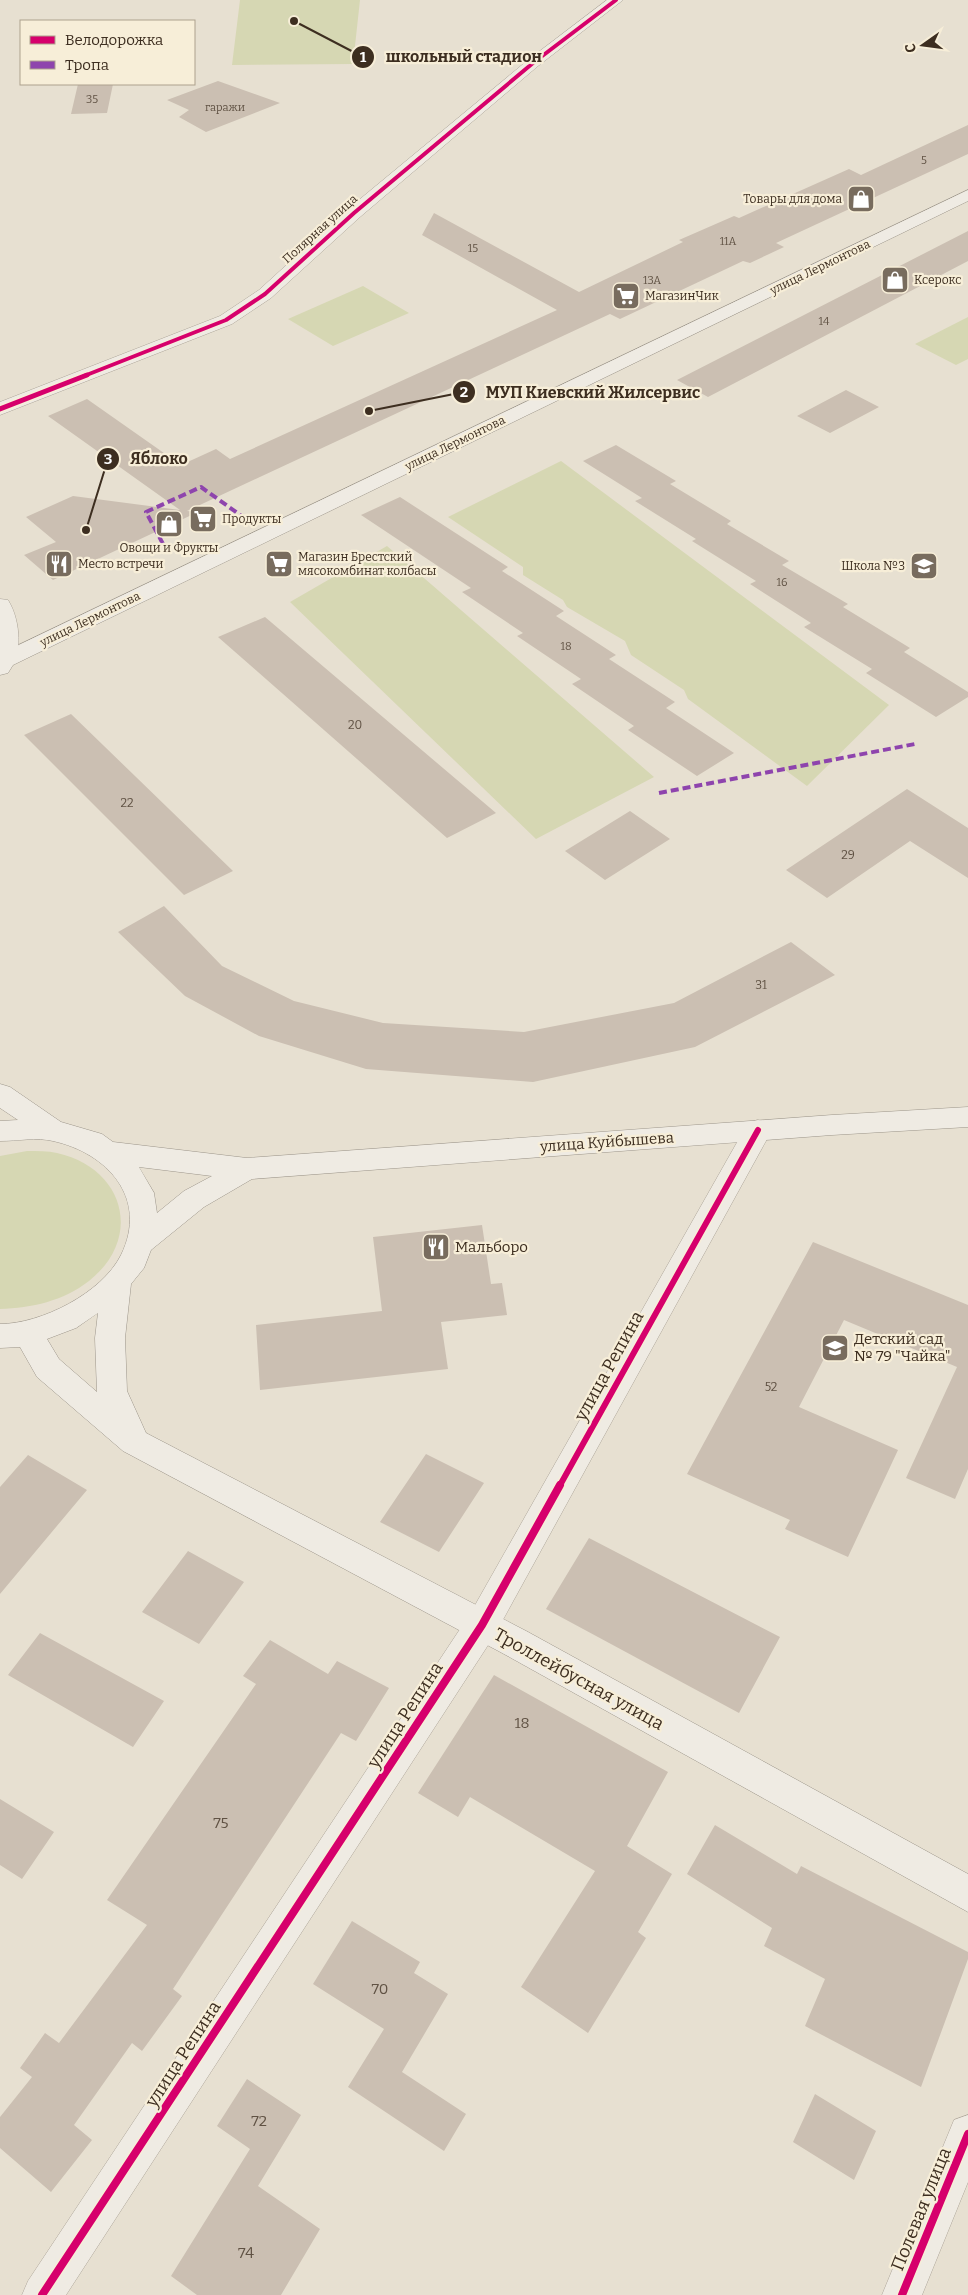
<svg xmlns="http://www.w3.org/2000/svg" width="968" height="2295" font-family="Bitter,serif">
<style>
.green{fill:#d6d7b3}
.building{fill:#cbbfb2}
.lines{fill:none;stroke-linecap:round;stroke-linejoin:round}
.minor-casing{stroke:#ada599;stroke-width:1}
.secondary-casing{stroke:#9c958a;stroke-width:1}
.minor{fill:#efebe3;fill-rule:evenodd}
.secondary{fill:#efebe3;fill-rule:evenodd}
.quiet{stroke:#8e44ad;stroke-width:4;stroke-dasharray:8 4;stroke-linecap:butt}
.cycleway-far3-casing{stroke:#f7eed8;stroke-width:5.5}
.cycleway-far2-casing{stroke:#f7eed8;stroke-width:8}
.cycleway-far1-casing{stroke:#f7eed8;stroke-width:9}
.cycleway-casing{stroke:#f7eed8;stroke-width:11}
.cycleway-far3{stroke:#d6006c;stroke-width:4}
.cycleway-far2{stroke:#d6006c;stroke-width:5}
.cycleway-far1{stroke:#d6006c;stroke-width:6}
.cycleway{stroke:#d6006c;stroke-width:8}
.labels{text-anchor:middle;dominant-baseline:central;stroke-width:4.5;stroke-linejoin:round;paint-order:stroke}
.far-number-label{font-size:11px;fill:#605244}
.far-poi-label{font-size:12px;fill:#3d2e20;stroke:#f7eed8;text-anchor:start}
.far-street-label{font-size:12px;fill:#3d2e20;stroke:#f7eed8}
.number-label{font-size:12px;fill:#605244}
.street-label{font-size:15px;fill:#3d2e20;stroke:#f7eed8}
.poi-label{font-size:15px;fill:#3d2e20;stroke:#f7eed8;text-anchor:start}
.near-number-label{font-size:15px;fill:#605244}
.near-street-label{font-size:18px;fill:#3d2e20;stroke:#f7eed8}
.leader{fill:none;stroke:#3d2e20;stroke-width:2}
.callout-dot{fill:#3d2e20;stroke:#f7eed8;stroke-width:2}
.mark-label{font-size:15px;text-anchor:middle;font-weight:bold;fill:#fff}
.callout-label{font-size:16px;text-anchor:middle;font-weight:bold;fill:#3d2e20;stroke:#f7eed8;stroke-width:4.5;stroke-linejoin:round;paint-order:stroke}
</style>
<rect width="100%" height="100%" fill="#e7e0d1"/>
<!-- green -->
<path class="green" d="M 240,0 L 360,0 L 353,64 L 232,65 Z
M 363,286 L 409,313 L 333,346 L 288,319 Z
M 968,317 L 968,359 L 956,365 L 915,344 Z
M 561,461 L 889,705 L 807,786 L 688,699 L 684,690 L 631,655 L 625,641 L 567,607 L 563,600 L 523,575 L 523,567 L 448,517 Z
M 387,546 L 654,777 L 536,839 L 290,602 Z
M 27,1151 C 37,1151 48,1151 57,1153 C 124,1168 144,1237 89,1281 C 63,1301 32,1308 0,1309 L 0,1156 Z"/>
<!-- building -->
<path class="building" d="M 218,81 L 280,103 L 206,132 L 179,117 L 189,110 L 167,100 Z
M 78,84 L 113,84 L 107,113 L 71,114 Z
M 968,125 L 968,154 L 776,243 L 784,247 L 750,263 L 743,261 L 620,319 L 610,314 L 187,511 L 198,512 L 53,580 L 24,555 L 56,542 L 26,517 L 73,496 L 180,510 L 48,416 L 87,399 L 181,465 L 216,449 L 230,459 L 557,310 L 422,235 L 434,213 L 579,292 L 683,242 L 679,240 L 734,216 L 739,218 L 849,169 L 861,175 Z
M 968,231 L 968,261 L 708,397 L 677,380 Z
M 846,390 L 879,407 L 830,433 L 797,416 Z
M 616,445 L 676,481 L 670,484 L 731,521 L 727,524 L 789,561 L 782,565 L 848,604 L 843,607 L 910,648 L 904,652 L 968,692 L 968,697 L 936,717 L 866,673 L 872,669 L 804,627 L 811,623 L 750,584 L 756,581 L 692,541 L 696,539 L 635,501 L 642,498 L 583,461 Z
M 400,497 L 508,567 L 502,571 L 564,611 L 556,616 L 616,655 L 609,659 L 675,702 L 666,708 L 734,753 L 697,776 L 628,730 L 634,726 L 572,684 L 581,679 L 517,636 L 523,633 L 462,592 L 471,588 L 361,515 Z
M 265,617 L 496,813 L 447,838 L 218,637 Z
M 71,714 L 233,871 L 184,895 L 24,735 Z
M 907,789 L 968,828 L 968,878 L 910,841 L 827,898 L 786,870 Z
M 630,811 L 670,839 L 605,880 L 565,851 Z
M 164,906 L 222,966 L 294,1001 L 383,1023 L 524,1032 L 674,1003 L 791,942 L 835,975 L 695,1047 L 533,1082 L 366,1069 L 259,1036 L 185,996 L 118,932 Z
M 482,1225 L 491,1284 L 502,1283 L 507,1315 L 441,1322 L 448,1369 L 260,1390 L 256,1325 L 382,1311 L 373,1237 Z
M 813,1242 L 968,1305 L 968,1469 L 955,1499 L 906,1478 L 957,1367 L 844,1320 L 799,1407 L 898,1450 L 848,1557 L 785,1529 L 790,1520 L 687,1474 Z
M 426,1454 L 484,1483 L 439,1552 L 380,1522 Z
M 28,1455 L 87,1490 L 0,1594 L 0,1487 Z
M 589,1538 L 780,1637 L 739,1713 L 546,1609 Z
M 188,1551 L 244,1582 L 199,1644 L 142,1612 Z
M 40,1633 L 164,1701 L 133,1747 L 8,1675 Z
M 270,1640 L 328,1674 L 337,1661 L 389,1688 L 356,1741 L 341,1733 L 173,1989 L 182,1996 L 142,2051 L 132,2043 L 74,2125 L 92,2140 L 51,2192 L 0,2148 L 0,2117 L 32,2077 L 20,2068 L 45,2033 L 59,2043 L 147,1925 L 107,1900 L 256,1684 L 243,1676 Z
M 494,1675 L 668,1772 L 627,1846 L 672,1874 L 638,1932 L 646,1938 L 588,2033 L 521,1987 L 595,1871 L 470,1797 L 458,1817 L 418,1793 Z
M 0,1799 L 54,1832 L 22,1879 L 0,1865 Z
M 715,1825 L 797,1874 L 801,1866 L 968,1952 L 968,1959 L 921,2087 L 805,2026 L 825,1979 L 764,1946 L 772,1928 L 687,1874 Z
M 352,1921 L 420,1962 L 414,1973 L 448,1994 L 402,2072 L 466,2114 L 444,2151 L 348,2087 L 384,2029 L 313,1984 Z
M 247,2079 L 301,2115 L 258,2186 L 320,2229 L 281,2295 L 197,2295 L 171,2276 L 250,2149 L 217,2126 Z
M 815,2094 L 876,2131 L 854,2180 L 793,2142 Z"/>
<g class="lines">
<!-- minor casing -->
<g class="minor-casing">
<path id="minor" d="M 607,0 L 623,0 L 538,66 L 360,217 L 271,298 L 232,324 L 0,415 L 0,402 L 220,316 L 259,290 L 348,209 L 528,60 Z
M 0,599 L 8,600 C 19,617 23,649 12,666 L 0,667 Z
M 758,1120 L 768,1123 L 772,1130 L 494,1636 L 66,2295 L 22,2295 L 28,2281 L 470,1614 L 748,1123 Z
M 968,2115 L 968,2182 L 922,2295 L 882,2295 L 954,2120 Z"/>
</g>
<!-- secondary casing -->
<g class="secondary-casing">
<path id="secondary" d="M 968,190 L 968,201 L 13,665 L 8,673 L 0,675 L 0,654 Z
M 0,1084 L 10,1087 L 61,1122 L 102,1134 L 113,1142 L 247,1158 L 832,1115 L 968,1107 L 968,1127 L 832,1135 L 252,1179 L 204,1207 L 151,1250 L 144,1268 L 131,1284 L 125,1338 L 127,1391 L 146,1433 L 528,1632 L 968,1874 L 968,1912 L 504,1654 L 123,1451 L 37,1377 L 20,1347 L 0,1348 L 0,1324 C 41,1324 102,1293 121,1255 C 149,1198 107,1153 53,1141 C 37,1137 17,1141 0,1141 L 0,1121 L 18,1120 L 0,1108 ZM 139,1167 L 212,1176 L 184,1191 L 157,1213 L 154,1193 ZM 98,1313 L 95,1338 L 97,1392 L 59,1359 L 47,1339 L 76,1328 Z"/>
</g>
<!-- minor -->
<use href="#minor" class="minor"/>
<!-- secondary -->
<use href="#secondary" class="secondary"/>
<!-- quiet -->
<path class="quiet" d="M 163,544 L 146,512 L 201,487 L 250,522
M 659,793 L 915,744"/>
<!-- cycleway-far3 casing -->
<g class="cycleway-far3-casing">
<path id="cycleway-far3" d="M 84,376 L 226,320 L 265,294 L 354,213 L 533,63 L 616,0"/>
</g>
<!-- cycleway-far2 casing -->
<g class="cycleway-far2-casing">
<path id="cycleway-far2" d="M 0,409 L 87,375"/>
</g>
<!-- cycleway-far1 casing -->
<g class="cycleway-far1-casing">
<path id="cycleway-far1" d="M 559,1487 L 758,1130"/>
</g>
<!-- cycleway casing -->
<g class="cycleway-casing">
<path id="cycleway" d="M 42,2295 L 482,1625 L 560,1485
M 902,2295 L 968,2134"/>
</g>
<!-- cycleway-far3 -->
<use href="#cycleway-far3" class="cycleway-far3"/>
<!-- cycleway-far2 -->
<use href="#cycleway-far2" class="cycleway-far2"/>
<!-- cycleway-far1 -->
<use href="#cycleway-far1" class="cycleway-far1"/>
<!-- cycleway -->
<use href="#cycleway" class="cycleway"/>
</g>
<!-- icons -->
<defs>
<g id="shop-square" transform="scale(1.4375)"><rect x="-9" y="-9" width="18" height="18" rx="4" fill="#786c5e" stroke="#f7eed8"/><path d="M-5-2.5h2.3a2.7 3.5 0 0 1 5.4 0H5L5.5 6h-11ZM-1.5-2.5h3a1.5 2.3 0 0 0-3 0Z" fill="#fff"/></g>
<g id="supermarket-square" transform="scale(1.4375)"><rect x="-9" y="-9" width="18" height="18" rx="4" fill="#786c5e" stroke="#f7eed8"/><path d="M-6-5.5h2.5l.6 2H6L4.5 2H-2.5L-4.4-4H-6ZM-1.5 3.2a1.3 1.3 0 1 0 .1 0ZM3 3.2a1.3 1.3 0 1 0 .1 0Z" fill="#fff"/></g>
<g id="restaurant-square" transform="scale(1.4375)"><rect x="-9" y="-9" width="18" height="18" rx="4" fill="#786c5e" stroke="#f7eed8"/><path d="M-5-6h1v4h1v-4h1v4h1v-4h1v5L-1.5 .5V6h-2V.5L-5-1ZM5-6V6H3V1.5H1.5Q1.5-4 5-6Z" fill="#fff"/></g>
<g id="school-square" transform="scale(1.4375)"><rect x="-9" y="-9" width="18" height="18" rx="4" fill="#786c5e" stroke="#f7eed8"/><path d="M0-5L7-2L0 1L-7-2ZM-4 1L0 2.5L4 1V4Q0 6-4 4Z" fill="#fff"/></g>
</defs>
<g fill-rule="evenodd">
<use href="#shop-square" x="861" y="199"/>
<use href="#shop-square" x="895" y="280"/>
<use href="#supermarket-square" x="626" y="296"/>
<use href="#supermarket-square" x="203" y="519"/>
<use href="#shop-square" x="169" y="524"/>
<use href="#restaurant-square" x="59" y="564"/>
<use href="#supermarket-square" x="279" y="564"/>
<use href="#school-square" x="924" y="566"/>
<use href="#restaurant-square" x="436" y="1247"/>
<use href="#school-square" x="835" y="1348"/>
</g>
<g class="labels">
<!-- far-number labels -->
<g class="far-number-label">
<text x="92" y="99">35</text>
<text x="225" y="107">гаражи</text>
<text x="924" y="160">5</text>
<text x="728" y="241">11А</text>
<text x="473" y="248">15</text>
<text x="652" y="280">13А</text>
<text x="824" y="321">14</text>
<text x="782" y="582">16</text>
<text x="566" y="646">18</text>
</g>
<!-- far-poi labels -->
<g class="far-poi-label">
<text x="842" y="199" text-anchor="end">Товары для дома</text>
<text x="914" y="280">Ксерокс</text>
<text x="645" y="296">МагазинЧик</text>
<text x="222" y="519">Продукты</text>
<text x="169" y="548" text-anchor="middle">Овощи и Фрукты</text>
<text x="298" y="557">Магазин Брестский<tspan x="298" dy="14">мясокомбинат колбасы</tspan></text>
<text x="78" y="564">Место встречи</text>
<text x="905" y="566" text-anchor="end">Школа №3</text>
</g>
<!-- far-street labels -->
<g class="far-street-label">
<text transform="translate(320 229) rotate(-42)">Полярная улица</text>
<text transform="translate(820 267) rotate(-26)">улица Лермонтова</text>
<text transform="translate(455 443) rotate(-26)">улица Лермонтова</text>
<text transform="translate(90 619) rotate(-26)">улица Лермонтова</text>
</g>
<!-- number labels -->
<g class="number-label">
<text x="355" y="725">20</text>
<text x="127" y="803">22</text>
<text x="848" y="855">29</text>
<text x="761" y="985">31</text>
<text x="771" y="1387">52</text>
</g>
<!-- street labels -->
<g class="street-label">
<text transform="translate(607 1142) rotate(-4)">улица Куйбышева</text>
</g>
<!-- poi labels -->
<g class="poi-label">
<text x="455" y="1247">Мальборо</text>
<text x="854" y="1339">Детский сад<tspan x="854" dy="17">№ 79 "Чайка"</tspan></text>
</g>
<!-- near-number labels -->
<g class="near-number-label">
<text x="522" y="1723">18</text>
<text x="221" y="1823">75</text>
<text x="380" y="1989">70</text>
<text x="259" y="2121">72</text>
<text x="246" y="2253">74</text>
</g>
<!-- near-street labels -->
<g class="near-street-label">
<text transform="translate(609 1366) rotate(-61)">улица Репина</text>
<text transform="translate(579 1679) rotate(29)">Троллейбусная улица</text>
<text transform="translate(405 1715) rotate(-57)">улица Репина</text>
<text transform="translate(183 2054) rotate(-57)">улица Репина</text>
<text transform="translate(921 2209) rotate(-68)">Полевая улица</text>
</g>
</g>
<!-- callouts -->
<path class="leader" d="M294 21L363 57M369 411L464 392M86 530L108 459"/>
<g class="callout-dot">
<circle cx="294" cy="21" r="5"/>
<circle cx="369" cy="411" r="5"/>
<circle cx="86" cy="530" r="5"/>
<circle cx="363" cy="57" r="12"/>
<circle cx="464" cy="392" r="12"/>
<circle cx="108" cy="459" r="12"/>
</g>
<g class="mark-label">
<text x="363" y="62">1</text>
<text x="464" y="397">2</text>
<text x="108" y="464">3</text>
</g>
<g class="callout-label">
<text x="464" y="62">школьный стадион</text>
<text x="593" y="398">МУП Киевский Жилсервис</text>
<text x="159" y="464">Яблоко</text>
</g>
<!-- legend -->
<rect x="20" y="20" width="175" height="65" fill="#f7eed8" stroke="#ada18e"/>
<rect x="30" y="36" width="25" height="8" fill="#d6006c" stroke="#ada18e"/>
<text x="65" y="45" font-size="15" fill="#3d2e20">Велодорожка</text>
<rect x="30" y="61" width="25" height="8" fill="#8e44ad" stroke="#ada18e"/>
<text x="65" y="70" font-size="15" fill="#3d2e20">Тропа</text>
<!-- north arrow -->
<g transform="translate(923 45) rotate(256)" stroke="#f7eed8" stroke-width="4" paint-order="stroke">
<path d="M0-4L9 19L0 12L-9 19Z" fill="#3d2e20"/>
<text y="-8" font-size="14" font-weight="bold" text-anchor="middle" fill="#3d2e20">С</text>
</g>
</svg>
